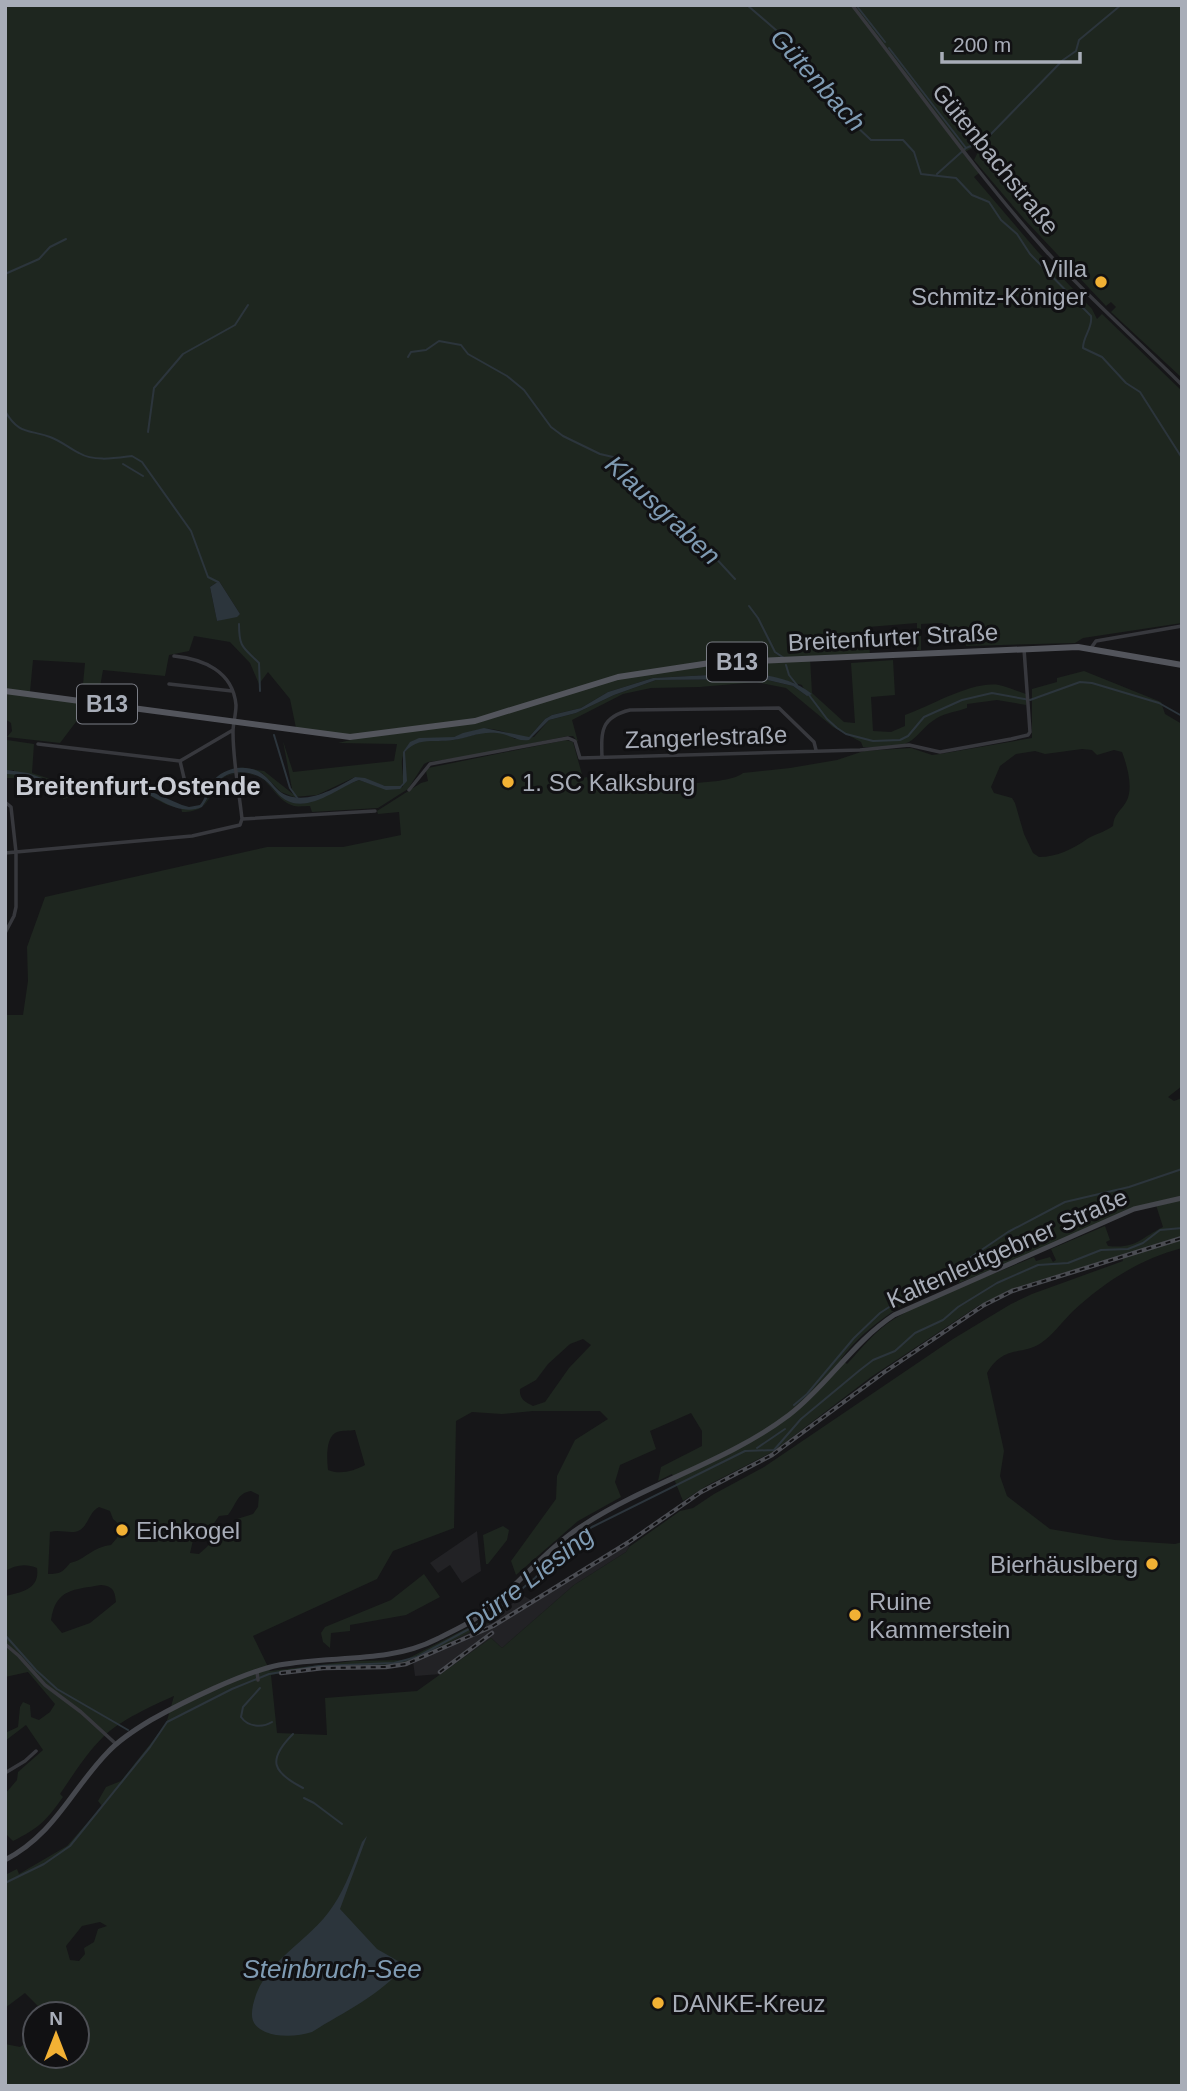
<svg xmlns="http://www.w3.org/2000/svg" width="1187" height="2091" font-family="Arial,sans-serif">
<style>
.built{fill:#222225}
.green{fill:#1e261f;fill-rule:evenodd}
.water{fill:#2c353c}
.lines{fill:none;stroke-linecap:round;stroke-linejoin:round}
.stream{stroke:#2c353c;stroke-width:2}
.street{stroke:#37383d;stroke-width:3.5}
.secondary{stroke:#45474d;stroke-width:5}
.primary{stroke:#53555c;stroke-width:6}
.rail-casing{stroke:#4a4c52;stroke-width:4.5}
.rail{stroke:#111113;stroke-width:2;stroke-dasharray:5;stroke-linecap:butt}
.poi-dot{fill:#f2b134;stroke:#111113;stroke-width:2.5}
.labels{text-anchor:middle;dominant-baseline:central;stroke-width:6;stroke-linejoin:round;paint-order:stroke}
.shield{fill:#111113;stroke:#7b7e86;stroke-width:2}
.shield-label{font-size:23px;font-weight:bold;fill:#a8adb8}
.street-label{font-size:24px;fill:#a8adb8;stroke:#111113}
.poi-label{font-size:24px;fill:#a8adb8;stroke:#111113;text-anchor:start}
.water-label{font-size:26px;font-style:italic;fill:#7f9bb3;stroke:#111113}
.neighbourhood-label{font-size:26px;font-weight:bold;fill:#c9ccd4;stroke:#111113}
</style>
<rect width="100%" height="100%" fill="#161618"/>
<!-- built -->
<path class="built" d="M 477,1531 L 481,1571 L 462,1583 L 450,1565 L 438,1573 L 430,1563 Z
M 627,1542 L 629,1547 L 626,1552 L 574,1585 L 502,1648 L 491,1638 L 441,1674 L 415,1676 L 413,1661 L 492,1621 L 522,1595 L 531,1600 Z"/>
<!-- green -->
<path class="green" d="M 5,5 L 1182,5 L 1182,378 L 1111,312 L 1116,307 L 1111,302 L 1106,306 L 1024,219 L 974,160 L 978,152 L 986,148 L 998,157 L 997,150 L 985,141 L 963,153 L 979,173 L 974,177 L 1038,252 L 1092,309 L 1097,319 L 1102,314 L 1182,391 L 1182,623 L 1083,638 L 1075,643 L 966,646 L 965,640 L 942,623 L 921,624 L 921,650 L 917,650 L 917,623 L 868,627 L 870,655 L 810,658 L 812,693 L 844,722 L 855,723 L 851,663 L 893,660 L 895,695 L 871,697 L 873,731 L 891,732 L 905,726 L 905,715 C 931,706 971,681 999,685 C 1008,687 1017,691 1026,694 L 1026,705 L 997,700 L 967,704 L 967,708 C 959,711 945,713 937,718 C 924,726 921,733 912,740 C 901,749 877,748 863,747 L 861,742 L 833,727 L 786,688 L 756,682 L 700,687 L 651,688 L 623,694 L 572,720 L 578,742 L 573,736 L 568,736 L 471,756 L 428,762 L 424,764 L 408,789 L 378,808 L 312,812 L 310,806 C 306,806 298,807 294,806 C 271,800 270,768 234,774 C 203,779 221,812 182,812 L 181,808 C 163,807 153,794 136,790 C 116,785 83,790 64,799 C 47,785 28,777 5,778 L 5,774 L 13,774 L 14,770 L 5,771 L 5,744 L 7,740 L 34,744 L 32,773 L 62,783 L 66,781 L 77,789 L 120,783 L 85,789 L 86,792 C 100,789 115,784 130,787 C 157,792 171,814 202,807 C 208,800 211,790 216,783 C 221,777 229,774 236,773 C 274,769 271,806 304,803 L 359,780 L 386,789 L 403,787 L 405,752 L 409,747 L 420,741 L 454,740 L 485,732 L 505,733 L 515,739 L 534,737 L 549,720 L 576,713 L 614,695 L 656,680 L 763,679 L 793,686 L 807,696 L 802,685 L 768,676 L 747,673 L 653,678 L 608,692 L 581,708 L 552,715 L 545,719 L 529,737 C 516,738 504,730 491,729 C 478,727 467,734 454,737 C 435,743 411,728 403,756 C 400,764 404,774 403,783 L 400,786 L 385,786 L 355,777 L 317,795 L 294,797 L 281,792 L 262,773 L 239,767 L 264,771 L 293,794 L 283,741 L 293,772 L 394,761 L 397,744 L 338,743 L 355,739 L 296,728 L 290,699 L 268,672 L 259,684 L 250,663 L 230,642 L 194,636 L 189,651 L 169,655 L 165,676 L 103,670 L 98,698 L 82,695 L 85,663 L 33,660 L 30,692 L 88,706 L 60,743 L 7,737 L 12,731 L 11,723 L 5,719 ZM 219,581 L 240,614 L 217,621 L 210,587 Z
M 1084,671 L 1161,702 L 1165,714 L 1182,724 L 1182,1086 L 1168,1097 L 1174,1101 L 1182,1098 L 1182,1248 C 1140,1259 1104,1282 1072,1312 C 1062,1322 1053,1335 1041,1343 C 1022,1356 1004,1344 987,1373 L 1004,1451 L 1000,1476 L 1007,1496 L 1050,1529 L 1115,1540 L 1175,1544 L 1182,1542 L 1182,2086 L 5,2086 L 5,2044 L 20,2047 L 35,2037 L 35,2056 L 77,2056 L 77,2014 L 40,2014 L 40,2008 L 25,1993 L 5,2008 L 5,1875 L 17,1869 L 19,1874 L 67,1846 L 102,1806 L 98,1801 L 106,1787 L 121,1781 L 166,1724 L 174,1696 C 153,1705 119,1721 103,1737 C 86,1754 73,1775 60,1794 L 63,1797 C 46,1821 39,1828 13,1841 L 5,1833 L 5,1794 L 17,1780 L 18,1772 L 43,1750 L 26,1725 L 5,1741 L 5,1733 L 18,1727 L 20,1707 L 23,1702 L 30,1705 L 31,1717 L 39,1720 L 50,1712 L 55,1704 L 28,1672 L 5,1677 L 5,1596 C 22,1592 40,1589 37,1568 C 26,1563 15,1565 5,1571 L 5,1015 L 23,1015 L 28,981 L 27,947 L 45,897 L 267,847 L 343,847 L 401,835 L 399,812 L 378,814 L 377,811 L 421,783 L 428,781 L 426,771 L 428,768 L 566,740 L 573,742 L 583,778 L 587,777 L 590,790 L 595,790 C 607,788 620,786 633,785 C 657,783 728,786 743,773 L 790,768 L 837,760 L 864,751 L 911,748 L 932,755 L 940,754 L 1032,738 L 1032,689 L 1057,682 L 1057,678 ZM 1082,749 L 1092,750 L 1097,755 L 1114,750 L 1122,752 C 1127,765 1134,789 1126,802 C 1120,812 1114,814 1113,826 C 1105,832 1095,834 1087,839 C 1073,849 1057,857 1039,857 L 1033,853 L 1024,834 L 1015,803 L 1012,798 L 994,793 L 991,787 L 1000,766 L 1016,754 L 1035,751 L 1045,754 ZM 1155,1202 L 1163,1227 C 1140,1238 1137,1249 1108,1246 L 1106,1242 L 1110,1240 L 1105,1226 L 1051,1249 L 1056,1260 L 1053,1262 L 1050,1257 L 1036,1261 L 1034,1257 C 988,1277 937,1293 894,1319 C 876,1330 861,1349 847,1364 L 841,1359 C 869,1321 913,1300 951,1274 L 959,1283 ZM 1121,1255 L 1123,1261 L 1032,1294 L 1011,1304 L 953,1339 L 764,1467 L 714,1494 L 693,1508 L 680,1511 L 629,1547 L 626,1552 L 574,1585 L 502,1648 L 491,1638 L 417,1691 L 325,1698 L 327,1735 L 277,1733 L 271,1675 L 309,1668 L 394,1665 L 413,1661 L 492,1621 L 510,1606 L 510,1603 L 505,1600 L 479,1622 L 405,1660 L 353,1661 L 270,1671 L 253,1636 L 377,1579 L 393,1551 L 454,1528 L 456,1421 L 472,1412 L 502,1414 L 533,1411 L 600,1411 L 608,1419 L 575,1440 L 557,1476 L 556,1499 L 511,1561 L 516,1575 L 578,1521 L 621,1497 L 615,1482 L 620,1465 L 656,1449 L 650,1431 L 691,1413 L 702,1431 L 702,1446 L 661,1467 L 658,1481 L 672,1474 L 683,1501 L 708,1485 L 774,1451 L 871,1377 L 978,1306 L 1015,1288 ZM 583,1339 L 591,1345 L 569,1368 L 545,1402 L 533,1406 C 525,1402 519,1399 520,1389 L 536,1380 L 548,1364 L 570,1344 ZM 355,1430 L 365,1465 C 354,1471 340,1475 328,1470 C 327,1459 325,1437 337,1432 C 342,1430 350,1431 355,1430 ZM 251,1491 L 259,1495 L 258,1507 L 253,1514 L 237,1519 L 218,1541 L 210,1544 L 199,1554 L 190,1553 L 194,1536 L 212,1526 L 219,1516 L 228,1515 C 236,1505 237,1493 251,1491 ZM 99,1507 L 110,1511 L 113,1519 L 120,1525 L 117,1538 L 111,1545 C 92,1547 85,1560 70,1563 C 63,1572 60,1574 48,1574 L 50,1532 C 60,1529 72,1535 80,1530 C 89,1524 89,1512 99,1507 ZM 101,1585 C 113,1586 115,1591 116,1602 L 90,1623 L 62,1633 L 51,1620 C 56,1588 74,1590 101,1585 ZM 100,1922 L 107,1926 L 98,1929 L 94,1942 L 84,1948 L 85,1954 L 79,1961 L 70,1960 L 66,1946 L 82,1926 Z
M 503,1526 L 509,1530 L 507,1540 L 488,1564 L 486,1564 L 483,1535 Z
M 424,1574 L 440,1597 L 406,1615 L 350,1625 L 350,1631 L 331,1633 L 330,1648 L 323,1642 L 321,1633 L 325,1627 L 391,1600 Z"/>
<!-- water -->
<path class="water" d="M 219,581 L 240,614 L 237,617 L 217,621 L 210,587 Z
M 747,673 C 770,675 794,679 812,694 L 807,696 L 793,686 L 763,679 L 656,680 L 614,695 L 576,713 L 549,720 L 529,740 C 517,742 509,734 497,733 C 480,731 468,738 453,740 C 435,743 418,736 405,752 L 407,781 L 400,789 L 386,790 L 359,780 C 340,787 315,808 293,803 C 281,800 276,791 268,783 C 255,770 228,767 216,784 C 211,791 207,800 202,807 C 180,817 157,797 137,789 C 117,781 98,792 78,793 C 52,794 31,773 5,774 L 7,770 L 28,773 L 75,790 L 131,783 L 182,805 L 189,807 L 200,805 C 206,798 207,788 213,781 C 218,774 229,769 237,768 C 272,765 269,794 293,797 C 314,801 338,787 355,777 L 365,778 L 385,786 L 400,786 L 403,783 L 403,752 L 410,742 L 419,738 L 454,737 L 463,733 L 484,728 L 529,737 L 545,719 L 552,715 L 581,708 L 608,692 L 653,678 Z
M 367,1836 L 340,1909 L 377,1949 L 405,1965 C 380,1996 345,2011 312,2032 C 297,2037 273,2038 260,2029 C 251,2023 251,2015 253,2005 C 263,1960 309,1943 333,1906 C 346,1887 354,1863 362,1842 Z"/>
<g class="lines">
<!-- stream -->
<path class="stream" d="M 747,5 L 776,30 L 783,43 L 811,66 L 815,78 L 821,88 L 827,95 L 843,102 L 855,125 L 871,140 L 903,140 L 914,152 L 921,174 L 956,178 L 972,195 L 989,202 L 1001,220 L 1017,234 L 1030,254 L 1091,316 C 1093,328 1083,336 1083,348 L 1102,357 L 1126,383 L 1140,392 L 1182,458
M 856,5 L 885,42
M 889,48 L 966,148
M 984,137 L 991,134 L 1063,60 L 1076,51 L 1079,40 L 1121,5
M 937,174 L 966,148 L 981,142
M 5,274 L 39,259 L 50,247 L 66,239
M 408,357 L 411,352 L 426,350 L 439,341 L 461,345 L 468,354 L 507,376 L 524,390 L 551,427 L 563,436 L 600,454 L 613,457 L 670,512 L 677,516 L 735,579
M 5,411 C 19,435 28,429 50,437 C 61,441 69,448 79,453 C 94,462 116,458 132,456 L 142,462 L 191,531 L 208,577 L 218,582
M 148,432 L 154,388 L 183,354 L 235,325 L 248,305
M 123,464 L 143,476
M 749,606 L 758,618 L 775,652 L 784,658
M 239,624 C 239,648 243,647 259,663 L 260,691
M 786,665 L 789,675 L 797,685
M 809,695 L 827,719 L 837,728 L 846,734 L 873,741 L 900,740 L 908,736 L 924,717 L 962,700 L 992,693 L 1030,700 L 1080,682 L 1092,683 L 1159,703 L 1182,716
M 274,735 L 290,788 L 298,799
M 794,1405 L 807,1394 L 854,1338 L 880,1313 L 900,1300 L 921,1291 L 1008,1232 L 1065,1202 L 1129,1187 L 1182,1169
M 757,1448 L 785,1429
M 5,1635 L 36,1670 L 57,1689 L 128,1730
M 260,1688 L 243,1707 L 241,1717 C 248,1727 262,1728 272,1722
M 293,1734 C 267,1760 272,1772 303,1788
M 304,1798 L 314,1803 L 342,1824
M 5,1883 L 44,1864 L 70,1846 L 150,1747 L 167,1722 L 232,1689 L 269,1674 L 319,1666 L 394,1663 L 417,1657 L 482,1622 L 535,1578 L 566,1546 L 592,1527 L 745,1451 L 774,1450 L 801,1419 L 860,1370 L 873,1360 L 895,1351 L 915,1333 L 943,1320 L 958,1307 L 997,1283 L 1038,1265 L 1068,1263 L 1101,1250 L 1128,1249 L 1143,1243 L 1160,1230 L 1182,1228"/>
<!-- street -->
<path class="street" d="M 852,5 C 916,87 976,173 1046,251 C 1089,298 1137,340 1182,385
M 1091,648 L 1096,641 L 1182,626
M 174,656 C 203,659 233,671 236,705 C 236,715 233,723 233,732 C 233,761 239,791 242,819
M 169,684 L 232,691
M 38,744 L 180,761 L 233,730
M 602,757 C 601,731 601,717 630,710 L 779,708 L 814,742 L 816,750
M 180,761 L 185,782
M 409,790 L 430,764 L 568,738 L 575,741 L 580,758 L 860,750 L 909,745 L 940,752 L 1011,739 L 1028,735 L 1030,732 L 1024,649
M 5,802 L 11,807 L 16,852 L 16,907 L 14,916 L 5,933
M 242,819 L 375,811
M 5,853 L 192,836 L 240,825 L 242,819
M 5,1644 L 19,1656 L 45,1685 L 81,1712 L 116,1744
M 257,1671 L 258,1680
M 5,1773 L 25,1761 L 36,1751"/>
<!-- secondary -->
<path class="secondary" d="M 5,1860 C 55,1834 71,1790 108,1752 C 120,1739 136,1729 151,1720 C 183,1702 244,1672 279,1665 C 332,1655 388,1664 437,1639 C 454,1630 474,1622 488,1609 C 521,1582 548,1547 585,1524 C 650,1482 727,1462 789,1415 C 827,1386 853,1342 894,1315 L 1134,1209 L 1182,1198"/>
<!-- primary -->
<path class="primary" d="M 5,691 L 350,737 L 475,721 L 618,677 L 710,663 L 1078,647 L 1182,665"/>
<!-- rail casing -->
<g class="rail-casing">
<path id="rail" d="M 440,1672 L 492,1633
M 281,1673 L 323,1668 L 386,1667 L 406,1664 L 493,1626 L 629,1542 L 701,1492 L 772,1455 L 883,1373 L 984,1305 L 1012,1291 L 1182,1238"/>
</g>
<!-- rail -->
<use href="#rail" class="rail"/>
</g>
<!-- markers -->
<g class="poi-dot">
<circle cx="1101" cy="282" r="7"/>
<circle cx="508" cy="782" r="7"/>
<circle cx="122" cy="1530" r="7"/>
<circle cx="1152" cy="1564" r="7"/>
<circle cx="855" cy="1615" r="7"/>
<circle cx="658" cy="2003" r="7"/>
</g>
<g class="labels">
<!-- shield labels -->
<g class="shield">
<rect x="707" y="642.5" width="60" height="39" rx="5"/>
<rect x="77" y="684.5" width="60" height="39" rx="5"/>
</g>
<g class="shield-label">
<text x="737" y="662">B13</text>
<text x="107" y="704">B13</text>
</g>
<!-- street labels -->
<g class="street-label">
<text transform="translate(996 159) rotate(51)">Gütenbachstraße</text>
<text transform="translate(893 637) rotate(-3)">Breitenfurter Straße</text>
<text transform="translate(706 737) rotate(-2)">Zangerlestraße</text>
<text transform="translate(1007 1248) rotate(-24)">Kaltenleutgebner Straße</text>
</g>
<!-- poi labels -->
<g class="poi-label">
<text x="1087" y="268" text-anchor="end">Villa<tspan x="1087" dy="28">Schmitz-Königer</tspan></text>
<text x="522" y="782">1. SC Kalksburg</text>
<text x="136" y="1530">Eichkogel</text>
<text x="1138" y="1564" text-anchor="end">Bierhäuslberg</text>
<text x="869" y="1601">Ruine<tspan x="869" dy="28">Kammerstein</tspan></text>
<text x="672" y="2003">DANKE-Kreuz</text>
</g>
<!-- water labels -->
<g class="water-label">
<text transform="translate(818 80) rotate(48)">Gütenbach</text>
<text transform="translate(663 510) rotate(43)">Klausgraben</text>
<text transform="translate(529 1579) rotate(-38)">Dürre Liesing</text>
<text x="332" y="1969">Steinbruch-See</text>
</g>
<!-- neighbourhood labels -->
<g class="neighbourhood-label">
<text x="138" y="786">Breitenfurt-Ostende</text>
</g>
</g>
<!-- border -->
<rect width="1187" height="2091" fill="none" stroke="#a8adb8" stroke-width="14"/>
<!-- north arrow -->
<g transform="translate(56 2035)"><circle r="33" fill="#111113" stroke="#4d4f55" stroke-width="2"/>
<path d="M0-5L12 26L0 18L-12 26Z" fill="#f2b134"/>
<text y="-10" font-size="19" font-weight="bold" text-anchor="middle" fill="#a8adb8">N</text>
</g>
<!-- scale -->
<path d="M942 52v10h138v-10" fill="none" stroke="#a8adb8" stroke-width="3.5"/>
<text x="953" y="52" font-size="21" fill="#a8adb8" stroke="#111113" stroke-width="5" paint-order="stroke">200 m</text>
</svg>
